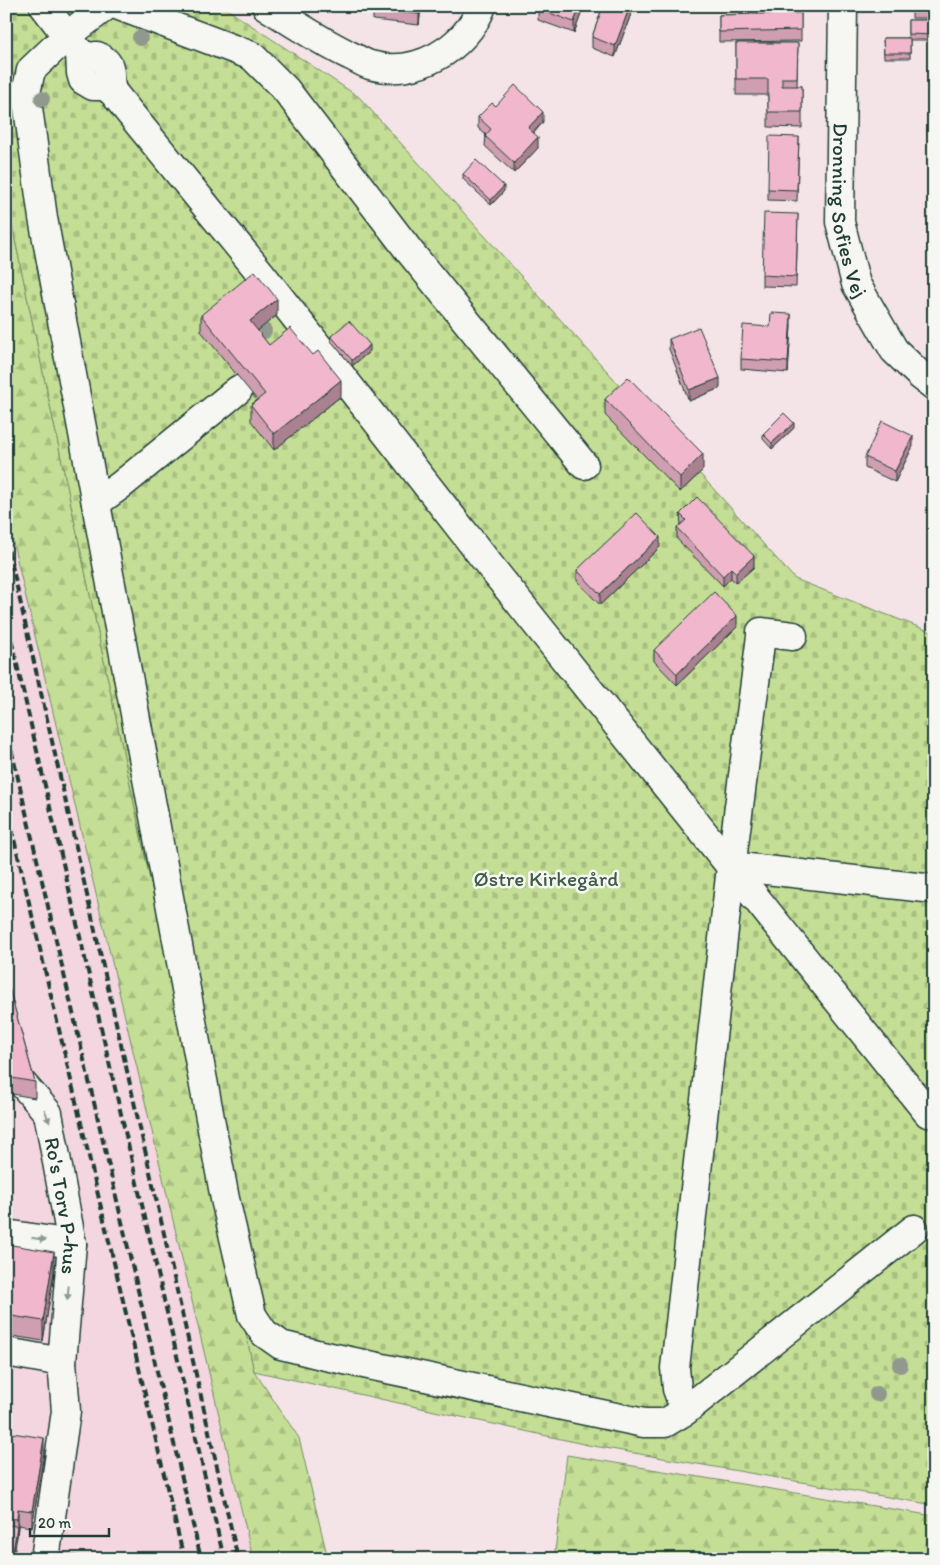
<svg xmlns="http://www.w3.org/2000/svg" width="940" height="1565" font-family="Itim,sans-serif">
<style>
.built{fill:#f3d6df}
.forest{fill:url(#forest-firs);stroke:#728e64}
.cemetery{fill:url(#cemetery-stones);stroke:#728e64}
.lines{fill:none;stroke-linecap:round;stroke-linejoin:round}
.minor-casing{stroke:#1f3d34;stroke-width:31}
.minor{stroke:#f6f6f2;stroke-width:28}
.rail{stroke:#1f3d34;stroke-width:4;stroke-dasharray:8 4;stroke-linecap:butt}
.tree{fill:#91998f}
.wall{fill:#cf9eb0;stroke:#1f3d34}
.shaded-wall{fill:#a98190;stroke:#1f3d34}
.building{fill:#f1b8cd;stroke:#1f3d34}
.oneway{fill:#8a9a93}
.labels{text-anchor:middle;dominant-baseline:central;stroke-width:5;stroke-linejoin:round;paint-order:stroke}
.street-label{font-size:21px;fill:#1f3d34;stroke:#f6f6f2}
.park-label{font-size:21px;fill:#405d47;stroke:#f6f6f2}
</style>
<defs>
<pattern id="forest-firs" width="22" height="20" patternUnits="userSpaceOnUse" patternTransform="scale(1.25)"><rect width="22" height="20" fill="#c4de95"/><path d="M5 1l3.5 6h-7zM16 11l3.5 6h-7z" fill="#a8bf81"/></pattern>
<pattern id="cemetery-stones" width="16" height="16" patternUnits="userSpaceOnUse" patternTransform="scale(1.25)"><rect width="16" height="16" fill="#c4de95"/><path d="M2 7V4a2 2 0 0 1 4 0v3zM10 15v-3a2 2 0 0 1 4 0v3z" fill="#a8bf81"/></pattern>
</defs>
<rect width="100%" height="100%" fill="#f4e3e7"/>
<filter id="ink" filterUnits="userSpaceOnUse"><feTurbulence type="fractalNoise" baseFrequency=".02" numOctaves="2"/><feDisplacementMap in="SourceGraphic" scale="10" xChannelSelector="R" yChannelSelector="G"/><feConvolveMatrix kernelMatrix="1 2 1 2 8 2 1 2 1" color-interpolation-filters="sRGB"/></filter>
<g filter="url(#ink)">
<!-- built -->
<path class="built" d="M 6,513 L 253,1559 L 6,1559 Z"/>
<!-- forest -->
<path class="forest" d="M 6,197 L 254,1371 L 299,1438 L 328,1559 L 253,1559 L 6,513 Z
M 567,1455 L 934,1516 L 934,1559 L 554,1559 Z"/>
<!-- cemetery -->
<path class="cemetery" d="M 6,6 L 222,6 L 359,97 L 795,579 L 934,633 L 934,1505 L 588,1445 L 254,1371 L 6,197 Z"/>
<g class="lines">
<!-- minor casing -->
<g class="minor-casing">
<g id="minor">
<path d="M 44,6 L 80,53 L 81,73 L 83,80 L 93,86 L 104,86 L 112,91 L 133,117 L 263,276 L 494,571 L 928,1113"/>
<path d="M 106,6 L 68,35 L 31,70 L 26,93 L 43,218 L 225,1199 L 252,1315 L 264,1333 L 281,1345 L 321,1355 L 644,1423 L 665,1423 L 685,1411 L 914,1229"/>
<path d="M 119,6 L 252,56 L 286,90 L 410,252 L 584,465"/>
<path d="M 266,6 C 293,23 320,41 349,55 C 356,58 363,63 370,65 C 416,78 465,49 482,6"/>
<path id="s1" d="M 843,6 L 840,222 L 856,284 L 894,350 L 921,376 L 934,386"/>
<path d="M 80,53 L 89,57 L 97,56 C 116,64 107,75 112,91"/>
<path d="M 96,503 L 121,485 L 238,390"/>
<path d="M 731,866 L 934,889"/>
<path id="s2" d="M 6,1065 L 48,1113 L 72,1244 L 62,1362 L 66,1411 L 45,1559"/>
<path d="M 6,1234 L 72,1244"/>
<path d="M 6,1352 L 62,1362"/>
<path d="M 685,1411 L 677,1389 L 675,1368 L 730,876 L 761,636 L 761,632 L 793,636"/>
</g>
</g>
<!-- minor -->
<use href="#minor" class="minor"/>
<!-- rail -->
<path class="rail" d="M 6,539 L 238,1559
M 6,617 L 224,1559
M 6,727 L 201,1559
M 6,805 L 184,1559"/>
</g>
<!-- trees -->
<g class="tree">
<circle cx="140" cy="38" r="8"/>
<circle cx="42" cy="99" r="8"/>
<circle cx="264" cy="331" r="8"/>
<circle cx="900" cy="1365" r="8"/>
<circle cx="877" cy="1394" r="8"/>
</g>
<!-- wall -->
<path class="wall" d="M 373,6 L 421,6 L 419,25 L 373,20 Z
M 539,6 L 584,6 L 574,33 L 538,20 L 538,9 Z
M 603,6 L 634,6 L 615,57 L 592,48 L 592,37 Z
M 741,6 L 796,6 L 795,11 L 774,11 L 774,14 L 801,13 L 801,41 L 719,42 L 719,15 L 741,14 Z
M 912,6 L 934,6 L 934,18 L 912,18 Z
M 908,20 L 934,20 L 934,40 L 910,40 L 910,58 L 884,58 L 883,38 L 908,38 Z
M 736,43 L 798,43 L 797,86 L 802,86 L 802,128 L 768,127 L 768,95 L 736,95 Z
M 934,88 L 934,127 L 928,127 L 928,111 Z
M 478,117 L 543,122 L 534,133 L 538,148 L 514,173 L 485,146 L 486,135 L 478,128 Z
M 799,137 L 797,201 L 768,200 L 768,189 Z
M 463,174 L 504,191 L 491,205 L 463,179 Z
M 798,214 L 796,287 L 762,286 L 762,275 Z
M 934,312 L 934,334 L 929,330 L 929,320 Z
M 201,315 L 277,315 L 257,331 L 269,345 L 341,396 L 274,450 L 251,421 L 251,405 L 257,400 L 201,331 Z
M 791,325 L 788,373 L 741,369 L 741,359 L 770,327 Z
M 331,336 L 370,351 L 352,366 L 331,341 Z
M 669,339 L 720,388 L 689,401 L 669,349 Z
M 605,399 L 703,470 L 680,492 L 605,415 Z
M 794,428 L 772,449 L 763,439 L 763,434 Z
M 913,446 L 895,482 L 865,468 L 865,457 Z
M 680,514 L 754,567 L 736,583 L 731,578 L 723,586 L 677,539 L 677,528 L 681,525 Z
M 660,547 L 600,605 L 577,581 L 577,570 Z
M 737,627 L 677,685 L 654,661 L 654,650 Z
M 6,977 L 35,1082 L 35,1098 L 6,1093 Z
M 6,1244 L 54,1272 L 43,1341 L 6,1335 Z
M 6,1432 L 44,1453 L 32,1527 L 18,1525 L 17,1537 L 6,1559 Z"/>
<!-- shaded-wall -->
<path class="shaded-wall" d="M 420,6 L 421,6 L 419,25 L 419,14 Z
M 580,6 L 584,6 L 574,33 L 574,22 Z
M 630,6 L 634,6 L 615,57 L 615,46 Z
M 543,112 L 543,122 L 528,138 L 528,128 Z
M 538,137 L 538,148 L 514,173 L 514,163 Z
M 504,186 L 504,191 L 491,205 L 491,200 Z
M 277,299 L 277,315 L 250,337 L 250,321 Z
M 791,314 L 791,325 L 788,373 L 788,362 Z
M 370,345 L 370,351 L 352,366 L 352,360 Z
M 720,378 L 720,388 L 689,401 L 689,390 Z
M 341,380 L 341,396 L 274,450 L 274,434 Z
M 794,423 L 794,428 L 772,449 L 772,443 Z
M 913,436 L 913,446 L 895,482 L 895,471 Z
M 703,454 L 703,470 L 680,492 L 680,477 Z
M 660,537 L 660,547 L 600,605 L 600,594 Z
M 754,556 L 754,567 L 736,583 L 736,573 Z
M 731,568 L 731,578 L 723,586 L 723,576 Z
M 737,616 L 737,627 L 677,685 L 677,674 Z
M 54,1252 L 54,1272 L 43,1341 L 43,1321 Z
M 44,1438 L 44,1453 L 32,1527 L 32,1511 Z
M 18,1509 L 18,1525 L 17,1537 L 13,1559 L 12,1559 L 17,1527 L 17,1519 Z"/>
<!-- building -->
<path class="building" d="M 373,6 L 420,6 L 419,14 L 373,10 Z
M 539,6 L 580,6 L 574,22 L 538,9 Z
M 603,6 L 630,6 L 615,46 L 592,37 Z
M 912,6 L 934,6 L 934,8 L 912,7 Z
M 801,13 L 801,30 L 719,32 L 719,15 Z
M 908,20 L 934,20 L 934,35 L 908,34 Z
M 883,38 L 910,38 L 910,53 L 884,53 Z
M 736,43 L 798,43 L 797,78 L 782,78 L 782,86 L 802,86 L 802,112 L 768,112 L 768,79 L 736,79 Z
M 515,85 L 543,112 L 528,128 L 538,137 L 514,163 L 485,136 L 491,129 L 478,117 L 492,103 L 496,106 Z
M 929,87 L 934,88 L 934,111 L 928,111 Z
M 769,136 L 799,137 L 797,190 L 768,189 Z
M 476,160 L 504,186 L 491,200 L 463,174 Z
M 764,213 L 798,214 L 796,277 L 762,275 Z
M 255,271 L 277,299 L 250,321 L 269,345 L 290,328 L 313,355 L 318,351 L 341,380 L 274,434 L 251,405 L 265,394 L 201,315 Z
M 934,312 L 934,323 L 929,320 Z
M 771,313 L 791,314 L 788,362 L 741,359 L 743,325 L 770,327 Z
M 349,321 L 370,345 L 352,360 L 331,336 Z
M 699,327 L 720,378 L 689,390 L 669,339 Z
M 628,377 L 703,454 L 680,477 L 605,399 Z
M 784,413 L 794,423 L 772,443 L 763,434 Z
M 882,421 L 913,436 L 895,471 L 865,457 Z
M 697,497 L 754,556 L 736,573 L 731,568 L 723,576 L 677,528 L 686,520 L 680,514 Z
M 637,513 L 660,537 L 600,594 L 577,570 Z
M 714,592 L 737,616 L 677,674 L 654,650 Z
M 6,977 L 35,1082 L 6,1077 Z
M 6,1244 L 54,1252 L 43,1321 L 6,1315 Z
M 6,1432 L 44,1438 L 32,1511 L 18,1509 L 17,1519 L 6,1518 Z
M 6,1525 L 17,1526 L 12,1559 L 6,1559 Z
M 65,1554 L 91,1558 L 91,1559 L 64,1559 Z"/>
<!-- one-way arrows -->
<defs><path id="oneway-solid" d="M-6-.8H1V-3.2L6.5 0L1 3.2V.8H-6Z" transform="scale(1.25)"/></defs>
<g class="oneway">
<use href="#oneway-solid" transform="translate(47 1116) rotate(69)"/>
<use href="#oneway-solid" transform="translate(39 1239) rotate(9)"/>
<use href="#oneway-solid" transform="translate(68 1293) rotate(95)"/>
</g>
</g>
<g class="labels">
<!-- street labels -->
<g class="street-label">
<text stroke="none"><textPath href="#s1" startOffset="205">Dronning Sofies Vej</textPath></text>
<text stroke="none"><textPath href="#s2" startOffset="158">Ro's Torv P-hus</textPath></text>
</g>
<!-- park labels -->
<g class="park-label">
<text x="546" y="878">Østre Kirkegård</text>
</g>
</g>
<!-- margin -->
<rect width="940" height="1565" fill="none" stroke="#f6f6f2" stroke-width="25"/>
<rect x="12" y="12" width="915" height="1540" fill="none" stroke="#1f3d34" stroke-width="2" filter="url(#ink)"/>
<!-- scale -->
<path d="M30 1528v8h79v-8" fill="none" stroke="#1f3d34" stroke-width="2.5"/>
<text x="38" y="1528" font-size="15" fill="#1f3d34" stroke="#f6f6f2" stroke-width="4" paint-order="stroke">20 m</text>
</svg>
